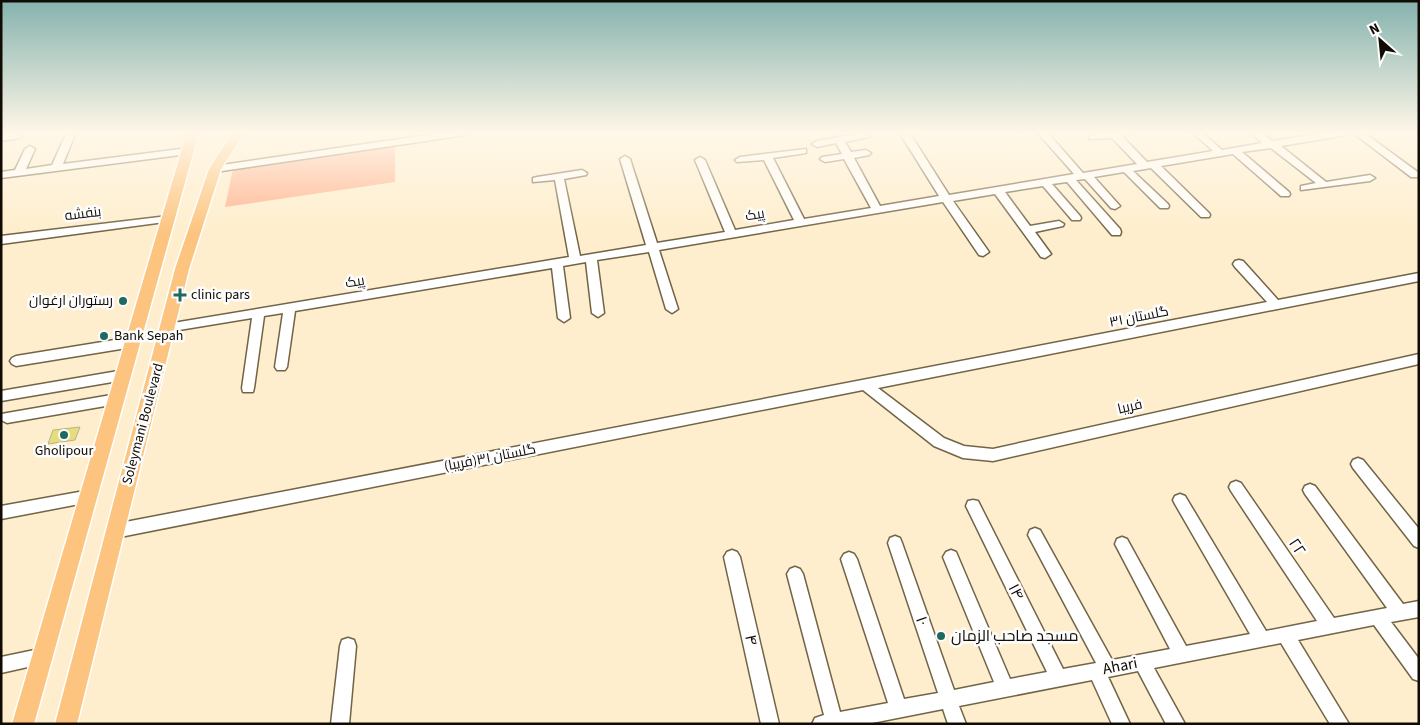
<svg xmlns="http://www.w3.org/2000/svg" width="1420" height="725" font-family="'Source Sans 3',Cairo,sans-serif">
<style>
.green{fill:#ffb390}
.building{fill:#e6de7c;stroke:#b4b391}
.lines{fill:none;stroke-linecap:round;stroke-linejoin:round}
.minor-casing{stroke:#716447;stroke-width:3}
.major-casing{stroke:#fff;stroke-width:3}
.minor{fill:#fff;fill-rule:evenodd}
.major{fill:#fcc47f;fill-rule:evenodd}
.poi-dot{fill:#1f6960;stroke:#fdfdfd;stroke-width:2}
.labels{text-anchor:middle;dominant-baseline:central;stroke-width:5;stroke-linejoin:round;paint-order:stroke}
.street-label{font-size:14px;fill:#100b03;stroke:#fdfdfd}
.poi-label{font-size:14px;fill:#100b03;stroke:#fdfdfd;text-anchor:start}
.near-street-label{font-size:16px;fill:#100b03;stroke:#fdfdfd}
.near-poi-label{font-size:16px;fill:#100b03;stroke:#fdfdfd;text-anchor:start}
</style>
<rect width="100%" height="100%" fill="#feeecd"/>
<!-- green -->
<path class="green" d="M 395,145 L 395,182 L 225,207 L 233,169 Z"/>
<!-- building -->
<path class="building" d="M 80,427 L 75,440 L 48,444 L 53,430 Z"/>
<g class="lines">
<!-- minor casing -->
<g class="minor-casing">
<path id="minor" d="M 67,132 L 73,132 L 75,134 L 63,164 L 188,148 L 193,151 L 188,154 L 1,178 L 1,172 L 15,170 L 25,149 L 30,146 L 35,149 L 26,169 L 52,165 Z
M 447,132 L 471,132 L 466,135 L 215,172 L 210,169 L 215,166 Z
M 866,132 L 871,135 L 869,137 L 845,142 L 851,152 L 866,150 L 871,153 L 869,155 L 854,158 L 880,206 L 939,196 L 899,132 L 909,132 L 949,195 L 1074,174 L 1037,132 L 1047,132 L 1083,173 L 1137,164 L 1112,138 L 1089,139 L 1089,135 L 1092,134 L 1131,132 L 1130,135 L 1122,136 L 1147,162 L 1213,151 L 1192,132 L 1202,132 L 1222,150 L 1262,143 L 1250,132 L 1261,132 L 1272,141 L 1330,132 L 1352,132 L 1347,135 L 1281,146 L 1326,182 L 1370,175 L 1375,178 L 1370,181 L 1301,190 L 1301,186 L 1316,183 L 1271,148 L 1242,152 L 1289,192 L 1290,194 L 1289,196 L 1281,196 L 1233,154 L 1161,166 L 1209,213 L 1210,215 L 1209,217 L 1201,217 L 1151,168 L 1133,171 L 1168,204 L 1169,206 L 1168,208 L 1160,208 L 1124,172 L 1094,177 L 1120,206 L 1115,209 L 1111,208 L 1085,179 L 1076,180 L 1120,229 L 1121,232 L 1120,235 L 1112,235 L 1067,182 L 1052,184 L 1080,216 L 1081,218 L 1080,220 L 1072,220 L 1043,186 L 1005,192 L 1030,226 L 1059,221 L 1064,224 L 1063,226 L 1035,232 L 1051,254 L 1045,258 L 1041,257 L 995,194 L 953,201 L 989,252 L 983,256 L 979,255 L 943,202 L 659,250 L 678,309 L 672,313 L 666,309 L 649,252 L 597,260 L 604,313 L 598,317 L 592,313 L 586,262 L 563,266 L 570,318 L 564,322 L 558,318 L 552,268 L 295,311 L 287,367 L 285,370 L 277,370 L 275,367 L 283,313 L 264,316 L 254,388 L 253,392 L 243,392 L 242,388 L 252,318 L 167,332 L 161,328 L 167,324 L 569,257 L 555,180 L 533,182 L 533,178 L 537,177 L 582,170 L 587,173 L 586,175 L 564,179 L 580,256 L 646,245 L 620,159 L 625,156 L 630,159 L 657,243 L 725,232 L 695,160 L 700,157 L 705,160 L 735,230 L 794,220 L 764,160 L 737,162 L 735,160 L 740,157 L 806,149 L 806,153 L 773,158 L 804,219 L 871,208 L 844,159 L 825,162 L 820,159 L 822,157 L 842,154 L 836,143 L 817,147 L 812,144 L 817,141 Z
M 1352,132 L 1363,132 L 1419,173 L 1419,177 L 1411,177 Z
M 17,133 L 22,136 L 20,138 L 1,141 L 1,135 Z
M 168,216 L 173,219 L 172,221 L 1,244 L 1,236 Z
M 1239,260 L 1243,261 L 1278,300 L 1419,273 L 1419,281 L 878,388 L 944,438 L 964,446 L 993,449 L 1419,354 L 1419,364 L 993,461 L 963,458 L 934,446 L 863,390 L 115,538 L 110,536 L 108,531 L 110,526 L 115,524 L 1267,302 L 1235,267 L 1233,264 L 1235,261 Z
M 133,337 L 137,339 L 139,342 L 137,345 L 133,347 L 16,366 L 12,364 L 10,361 L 12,358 L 16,356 Z
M 124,370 L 128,372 L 130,375 L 128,378 L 124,380 L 1,401 L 1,391 Z
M 117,394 L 122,395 L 123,399 L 122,403 L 117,404 L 7,423 L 1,420 L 2,414 L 7,413 Z
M 1358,458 L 1363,460 L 1419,529 L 1419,548 L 1414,546 L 1353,468 L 1351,464 L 1353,460 Z
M 1236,481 L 1241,483 L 1334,618 L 1387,608 L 1305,494 L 1303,490 L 1305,486 L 1310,484 L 1315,486 L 1403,604 L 1419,601 L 1419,617 L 1391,622 L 1419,659 L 1419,681 L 1413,679 L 1374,625 L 1298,640 L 1349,724 L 1330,724 L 1281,643 L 1154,668 L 1185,724 L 1166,724 L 1138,671 L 1108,677 L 1130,724 L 1112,724 L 1092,680 L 959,706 L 966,724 L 948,724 L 943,709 L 867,724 L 812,724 L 815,718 L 824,715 L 787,574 L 790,569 L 795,567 L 800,569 L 803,574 L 840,712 L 888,703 L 841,559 L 844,554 L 849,552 L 854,554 L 857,559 L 904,699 L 938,693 L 888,543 L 890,538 L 895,536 L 900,538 L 902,543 L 954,690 L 994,682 L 943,557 L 946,552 L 951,550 L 956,552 L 1010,679 L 1047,672 L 966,506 L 968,501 L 973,500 L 978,501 L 1063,669 L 1096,663 L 1028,535 L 1030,530 L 1035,528 L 1040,530 L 1112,660 L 1170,649 L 1115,544 L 1117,539 L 1122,537 L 1127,539 L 1186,646 L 1250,634 L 1175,504 L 1173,500 L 1175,496 L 1180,494 L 1185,496 L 1266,631 L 1317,621 L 1231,491 L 1229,487 L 1231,483 Z
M 90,490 L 95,492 L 97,496 L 95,500 L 90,502 L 1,519 L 1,506 Z
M 732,550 L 737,552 L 740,557 L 779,724 L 761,724 L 724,557 L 727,552 Z
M 348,638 L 354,640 L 356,646 L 349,724 L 331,724 L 340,646 L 342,640 Z
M 44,648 L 50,650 L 52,656 L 50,662 L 1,673 L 1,657 Z"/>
</g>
<!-- major casing -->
<g class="major-casing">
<path id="major" d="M 187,132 L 199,132 L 34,724 L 12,724 Z
M 233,132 L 245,132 L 221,169 L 189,269 L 77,724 L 55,724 L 175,269 L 209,169 Z"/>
</g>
<!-- minor -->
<use href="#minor" class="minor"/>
<!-- major -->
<use href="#major" class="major"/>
</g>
<!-- sky -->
<linearGradient id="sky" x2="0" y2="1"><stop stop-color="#85b2ae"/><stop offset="0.57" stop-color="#fff7e8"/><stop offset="1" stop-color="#fff7e8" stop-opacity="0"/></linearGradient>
<rect width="1420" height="233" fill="url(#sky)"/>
<!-- markers -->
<g class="poi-dot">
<path d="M177.5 287.5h5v5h5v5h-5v5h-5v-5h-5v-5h5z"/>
<circle cx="123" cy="301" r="5"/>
<circle cx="104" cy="336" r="5"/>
<circle cx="64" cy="435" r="5"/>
<circle cx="941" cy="636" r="5"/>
</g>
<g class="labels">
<!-- street labels -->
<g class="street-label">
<text transform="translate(83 214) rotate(-7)">بنفشه</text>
<text transform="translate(755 215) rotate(-9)">پیک</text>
<text transform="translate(355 282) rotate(-9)">پیک</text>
<text transform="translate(1139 317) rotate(-11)">گلستان ۳۱</text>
<text transform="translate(1130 407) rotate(-13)">فریبا</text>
<text transform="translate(143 424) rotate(-75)">Soleymani Boulevard</text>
<text transform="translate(490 458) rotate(-11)">گلستان ۳۱(فریبا)</text>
</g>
<!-- poi labels -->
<g class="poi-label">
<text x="191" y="295">clinic pars</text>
<text x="113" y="301" text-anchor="end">رستوران ارغوان</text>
<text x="114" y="336">Bank Sepah</text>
<text x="64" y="451" text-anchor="middle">Gholipour</text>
</g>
<!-- near-street labels -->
<g class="near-street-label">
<text transform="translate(1297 547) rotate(56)">۲۲</text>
<text transform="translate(1016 592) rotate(63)">۱۴</text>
<text transform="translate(922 621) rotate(71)">۱۰</text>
<text transform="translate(751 640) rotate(77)">۴</text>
<text transform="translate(1120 666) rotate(-11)">Ahari</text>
</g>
<!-- near-poi labels -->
<g class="near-poi-label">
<text x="951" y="636">مسجد صاحب الزمان</text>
</g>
</g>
<!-- border -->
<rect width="1420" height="725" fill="none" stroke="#100b03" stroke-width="5"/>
<!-- north arrow -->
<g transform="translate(1380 40) rotate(333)" stroke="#fdfdfd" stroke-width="4" paint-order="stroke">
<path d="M0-4L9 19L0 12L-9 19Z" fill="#100b03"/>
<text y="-8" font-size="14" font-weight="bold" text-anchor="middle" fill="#100b03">N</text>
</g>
</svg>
